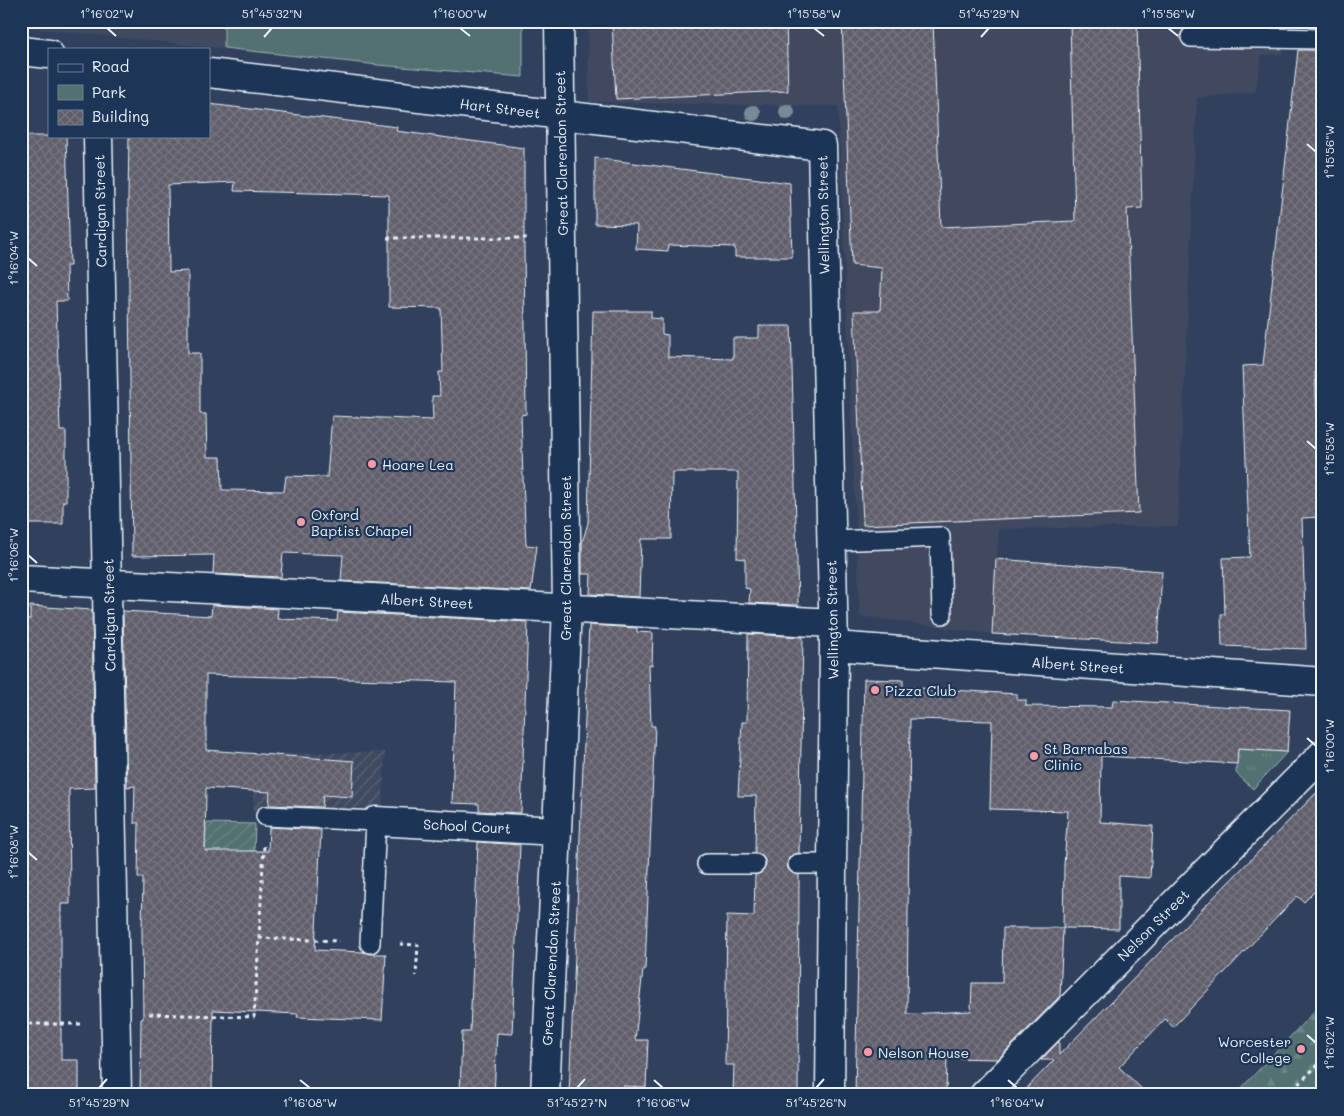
<svg xmlns="http://www.w3.org/2000/svg" width="1344" height="1116" font-family="Mali,sans-serif">
<style>
.built{fill:#3f4a61}
.industrial{fill:url(#industrial-furrows)}
.grass{fill:url(#grass-tufts);stroke:#9db1b4}
.forest{fill:url(#forest-firs);stroke:#9db1b4}
.park{fill:#527170;stroke:#9db1b4}
.garden{fill:url(#garden-furrows);stroke:#9db1b4}
.building{fill:url(#building-cross-hatch);stroke:#e8f1f8;fill-rule:evenodd}
.lines{fill:none;stroke-linecap:round;stroke-linejoin:round}
.lane-casing{stroke:#e8f1f8;stroke-width:22}
.street-casing{stroke:#e8f1f8;stroke-width:31}
.path{stroke:#e8f1f8;stroke-width:3;stroke-dasharray:4 4;stroke-linecap:butt}
.lane{stroke:#1d3557;stroke-width:19}
.street{stroke:#1d3557;stroke-width:28}
.tree{fill:#798998}
.ticks{fill:none;stroke:#e8f1f8;stroke-width:2}
.poi-dot{fill:#ff9aa2;stroke:#1d3557;stroke-width:2}
.labels{text-anchor:middle;dominant-baseline:central;stroke-width:4.5;stroke-linejoin:round;paint-order:stroke}
.street-label{font-size:14px;fill:#e8f1f8;stroke:#1d3557}
.poi-label{font-size:14px;fill:#e8f1f8;stroke:#1d3557;text-anchor:start}
.neatline{fill:none;stroke:#e8f1f8;stroke-width:2}
.ticks-label{font-size:12px;text-anchor:middle;fill:#e8f1f8}
</style>
<defs>
<pattern id="industrial-furrows" width="10" height="10" patternUnits="userSpaceOnUse" patternTransform="scale(1.25)"><rect width="10" height="10" fill="#3f4a61"/><path d="M-1 1l2-2M0 10L10 0M9 11l2-2" fill="none" stroke="#5b6578"/></pattern>
<pattern id="grass-tufts" width="24" height="20" patternUnits="userSpaceOnUse" patternTransform="scale(1.25)"><rect width="24" height="20" fill="#527170"/><path d="M3 7l-1-3M5 7V3M7 7l1-3M15 17l-1-3M17 17v-4M19 17l1-3" fill="none" stroke="#6b8685"/></pattern>
<pattern id="forest-firs" width="22" height="20" patternUnits="userSpaceOnUse" patternTransform="scale(1.25)"><rect width="22" height="20" fill="#527170"/><path d="M5 1l3.5 6h-7zM16 11l3.5 6h-7z" fill="#6b8685"/></pattern>
<pattern id="garden-furrows" width="10" height="10" patternUnits="userSpaceOnUse" patternTransform="scale(1.25)"><rect width="10" height="10" fill="#527170"/><path d="M-1 1l2-2M0 10L10 0M9 11l2-2" fill="none" stroke="#6b8685"/></pattern>
<pattern id="building-cross-hatch" width="8" height="8" patternUnits="userSpaceOnUse" patternTransform="scale(1.25)"><rect width="8" height="8" fill="#605e6b"/><path d="M0 0l8 8M0 8l8-8" fill="none" stroke="#777681"/></pattern>
</defs>
<rect width="100%" height="100%" fill="#31415d"/>
<filter id="ink" filterUnits="userSpaceOnUse"><feTurbulence type="fractalNoise" baseFrequency=".02" numOctaves="2"/><feDisplacementMap in="SourceGraphic" scale="10" xChannelSelector="R" yChannelSelector="G"/><feConvolveMatrix kernelMatrix="1 2 1 2 8 2 1 2 1" color-interpolation-filters="sRGB"/></filter>
<g filter="url(#ink)">
<!-- built -->
<path class="built" d="M 21,21 L 381,21 L 378,65 L 21,27 Z
M 588,21 L 1290,22 L 1282,54 L 1262,55 L 1255,92 L 1197,98 L 1178,526 L 999,529 L 992,634 L 860,616 L 838,106 L 589,102 Z"/>
<!-- industrial -->
<path class="industrial" d="M 385,752 L 382,816 L 253,810 L 254,754 Z"/>
<!-- grass -->
<path class="grass" d="M 1238,749 L 1287,752 L 1253,789 L 1236,773 Z"/>
<!-- forest -->
<path class="forest" d="M 1323,1002 L 1323,1091 L 1320,1095 L 1235,1095 Z"/>
<!-- park -->
<path class="park" d="M 224,21 L 523,21 L 523,77 L 378,65 L 224,48 Z"/>
<!-- garden -->
<path class="garden" d="M 206,823 L 255,824 L 254,851 L 205,879 Z"/>
<!-- building -->
<path class="building" d="M 612,21 L 786,21 L 788,91 L 616,99 Z
M 842,21 L 933,21 L 941,227 L 1075,221 L 1070,21 L 1137,21 L 1142,208 L 1127,209 L 1139,513 L 863,525 L 854,311 L 880,311 L 882,268 L 852,265 Z
M 1298,50 L 1323,50 L 1323,303 L 1315,371 L 1321,517 L 1302,518 L 1306,649 L 1222,646 L 1221,614 L 1225,614 L 1223,558 L 1250,557 L 1242,366 L 1263,365 Z
M 209,104 L 397,127 L 396,131 L 524,148 L 524,247 L 526,414 L 521,415 L 523,479 L 526,545 L 537,546 L 531,591 L 341,581 L 343,555 L 283,553 L 281,577 L 213,574 L 214,555 L 132,556 L 128,200 L 129,136 L 209,136 ZM 235,182 L 234,191 L 389,195 L 389,307 L 441,308 L 443,372 L 439,372 L 440,396 L 432,396 L 433,420 L 332,416 L 327,477 L 286,476 L 284,491 L 222,490 L 221,457 L 207,457 L 206,414 L 200,414 L 200,353 L 188,353 L 188,271 L 169,272 L 168,185 Z
M 21,136 L 66,136 L 70,266 L 66,266 L 67,301 L 56,301 L 60,431 L 66,431 L 66,501 L 63,501 L 63,524 L 21,524 Z
M 595,158 L 790,183 L 792,257 L 735,257 L 735,247 L 668,245 L 668,251 L 636,249 L 637,225 L 595,224 Z
M 593,311 L 651,311 L 651,318 L 662,319 L 662,334 L 668,335 L 668,357 L 733,359 L 733,338 L 759,338 L 759,326 L 791,326 L 798,605 L 749,603 L 750,589 L 745,588 L 745,559 L 737,558 L 738,472 L 672,472 L 671,539 L 641,539 L 639,597 L 590,594 L 591,574 L 582,574 L 582,543 L 588,523 Z
M 996,559 L 1162,571 L 1158,643 L 992,634 Z
M 212,605 L 278,609 L 277,619 L 337,621 L 338,612 L 528,622 L 521,813 L 479,811 L 479,804 L 452,803 L 456,682 L 206,675 L 206,750 L 354,761 L 352,797 L 323,795 L 322,807 L 269,805 L 270,792 L 206,788 L 205,851 L 268,851 L 269,827 L 321,830 L 315,950 L 364,952 L 369,954 L 386,954 L 382,1020 L 297,1017 L 298,1014 L 213,1010 L 212,1095 L 140,1095 L 141,1019 L 143,1019 L 142,930 L 143,878 L 138,878 L 139,823 L 134,823 L 135,786 L 127,787 L 123,611 L 211,616 Z
M 30,606 L 92,610 L 95,788 L 69,789 L 70,904 L 61,904 L 61,1060 L 79,1060 L 79,1095 L 21,1095 L 21,619 L 30,619 Z
M 589,625 L 637,628 L 637,632 L 653,633 L 652,665 L 649,665 L 651,726 L 655,726 L 647,919 L 645,970 L 643,970 L 635,1040 L 648,1040 L 646,1087 L 623,1086 L 623,1095 L 569,1095 Z
M 748,634 L 803,637 L 799,853 L 792,855 L 789,858 L 787,864 L 788,869 L 792,873 L 799,875 L 798,1095 L 733,1095 L 734,1065 L 725,1065 L 727,915 L 754,916 L 755,875 L 761,873 L 764,870 L 766,864 L 764,858 L 760,854 L 755,853 L 756,796 L 738,796 L 742,722 L 747,722 Z
M 864,679 L 903,680 L 903,687 L 1017,694 L 1017,700 L 1026,700 L 1026,706 L 1112,707 L 1113,700 L 1290,710 L 1287,752 L 1238,749 L 1237,764 L 1101,756 L 1100,822 L 1153,826 L 1150,878 L 1119,876 L 1119,929 L 1063,928 L 1060,996 L 998,1059 L 947,1058 L 946,1095 L 855,1095 ZM 910,719 L 992,721 L 990,809 L 1068,811 L 1064,865 L 1063,928 L 1003,928 L 1002,983 L 972,983 L 971,1011 L 907,1014 Z
M 1323,786 L 1323,883 L 1304,902 L 1297,896 L 1173,1027 L 1165,1019 L 1119,1067 L 1148,1095 L 1020,1095 L 1054,1060 L 1041,1060 L 1059,1041 L 1059,1055 Z
M 478,842 L 520,845 L 512,1034 L 497,1033 L 494,1095 L 460,1095 L 462,1032 L 470,1032 Z"/>
<g class="lines">
<!-- lane casing -->
<g class="lane-casing">
<path id="lane" d="M 1191,37 L 1323,39
M 831,541 L 940,537 L 942,614
M 266,816 L 376,821 L 370,943
M 707,864 L 755,864
M 798,864 L 832,864"/>
</g>
<!-- street casing -->
<g class="street-casing">
<path id="street" d="M 21,51 L 49,54
M 209,73 L 822,146 L 834,646 L 830,1095
M 98,136 L 117,1095
M 21,579 L 833,623
M 834,646 L 1323,682
M 376,821 L 557,831
M 545,1095 L 567,608 L 559,21
M 984,1095 L 1323,754"/>
</g>
<!-- path -->
<path class="path" d="M 387,238 L 527,238
M 259,938 L 264,846
M 400,944 L 418,945 L 416,976
M 149,1014 L 254,1017 L 259,938 L 339,941
M 21,1024 L 81,1024
M 1287,1095 L 1323,1060"/>
<!-- lane -->
<use href="#lane" class="lane"/>
<!-- street -->
<use href="#street" class="street"/>
</g>
<!-- trees -->
<g class="tree">
<circle cx="787" cy="112" r="8"/>
<circle cx="753" cy="113" r="8"/>
</g>
</g>
<!-- ticks -->
<path class="ticks" d="M 107,28 L 116,36M 460,28 L 470,36M 814,28 L 824,36M 1168,28 L 1178,36M 264,37 L 272,28M 981,37 L 989,28M 1307,144 L 1316,152M 28,258 L 37,266M 1307,441 L 1316,449M 28,555 L 37,563M 1307,738 L 1316,746M 28,852 L 37,860M 1307,1035 L 1316,1043M 300,1080 L 310,1088M 654,1080 L 663,1088M 1008,1080 L 1017,1088M 99,1088 L 107,1079M 577,1088 L 585,1079M 816,1088 L 824,1079"/>
<!-- markers -->
<g class="poi-dot">
<circle cx="372" cy="464" r="5"/>
<circle cx="301" cy="522" r="5"/>
<circle cx="875" cy="690" r="5"/>
<circle cx="1034" cy="756" r="5"/>
<circle cx="1301" cy="1049" r="5"/>
<circle cx="868" cy="1052" r="5"/>
</g>
<g class="labels">
<!-- street labels -->
<g class="street-label">
<text transform="translate(500 108) rotate(7)">Hart Street</text>
<text transform="translate(561 153) rotate(-91)">Great Clarendon Street</text>
<text transform="translate(100 211) rotate(-91)">Cardigan Street</text>
<text transform="translate(823 215) rotate(-91)">Wellington Street</text>
<text transform="translate(565 558) rotate(-90)">Great Clarendon Street</text>
<text transform="translate(427 601) rotate(3)">Albert Street</text>
<text transform="translate(109 615) rotate(-91)">Cardigan Street</text>
<text transform="translate(832 620) rotate(-91)">Wellington Street</text>
<text transform="translate(1078 665) rotate(4)">Albert Street</text>
<text transform="translate(467 826) rotate(3)">School Court</text>
<text transform="translate(1153 925) rotate(-45)">Nelson Street</text>
<text transform="translate(551 963) rotate(-87)">Great Clarendon Street</text>
</g>
<!-- poi labels -->
<g class="poi-label">
<text x="382" y="464">Hoare Lea</text>
<text x="311" y="514">Oxford<tspan x="311" dy="16">Baptist Chapel</tspan></text>
<text x="885" y="690">Pizza Club</text>
<text x="1044" y="748">St Barnabas<tspan x="1044" dy="16">Clinic</tspan></text>
<text x="1291" y="1041" text-anchor="end">Worcester<tspan x="1291" dy="16">College</tspan></text>
<text x="878" y="1052">Nelson House</text>
</g>
</g>
<!-- margin -->
<rect width="1344" height="1116" fill="none" stroke="#1d3557" stroke-width="55"/>
<!-- legend -->
<rect x="48" y="48" width="162" height="90" fill="#1d3557" stroke="#6e8097"/>
<rect x="58" y="64" width="25" height="8" fill="#1d3557" stroke="#6e8097"/>
<text x="92" y="72" font-size="15" fill="#e8f1f8">Road</text>
<rect x="58" y="85" width="25" height="15" fill="#527170" stroke="#6e8097"/>
<text x="92" y="98" font-size="15" fill="#e8f1f8">Park</text>
<rect x="58" y="110" width="25" height="15" fill="url(#building-cross-hatch)" stroke="#6e8097"/>
<text x="92" y="122" font-size="15" fill="#e8f1f8">Building</text>
<rect x="28" y="28" width="1288" height="1060" class="neatline"/>
<g class="ticks-label">
<text x="107" y="18">1°16'02"W</text>
<text x="272" y="18">51°45'32"N</text>
<text x="460" y="18">1°16'00"W</text>
<text x="814" y="18">1°15'58"W</text>
<text x="989" y="18">51°45'29"N</text>
<text x="1168" y="18">1°15'56"W</text>
<text transform="translate(1330 152) rotate(-90)" y="4">1°15'56"W</text>
<text transform="translate(14 258) rotate(-90)" y="4">1°16'04"W</text>
<text transform="translate(1330 449) rotate(-90)" y="4">1°15'58"W</text>
<text transform="translate(14 555) rotate(-90)" y="4">1°16'06"W</text>
<text transform="translate(1330 746) rotate(-90)" y="4">1°16'00"W</text>
<text transform="translate(14 852) rotate(-90)" y="4">1°16'08"W</text>
<text transform="translate(1330 1043) rotate(-90)" y="4">1°16'02"W</text>
<text x="99" y="1107">51°45'29"N</text>
<text x="310" y="1107">1°16'08"W</text>
<text x="577" y="1107">51°45'27"N</text>
<text x="663" y="1107">1°16'06"W</text>
<text x="816" y="1107">51°45'26"N</text>
<text x="1017" y="1107">1°16'04"W</text>
</g>
</svg>
